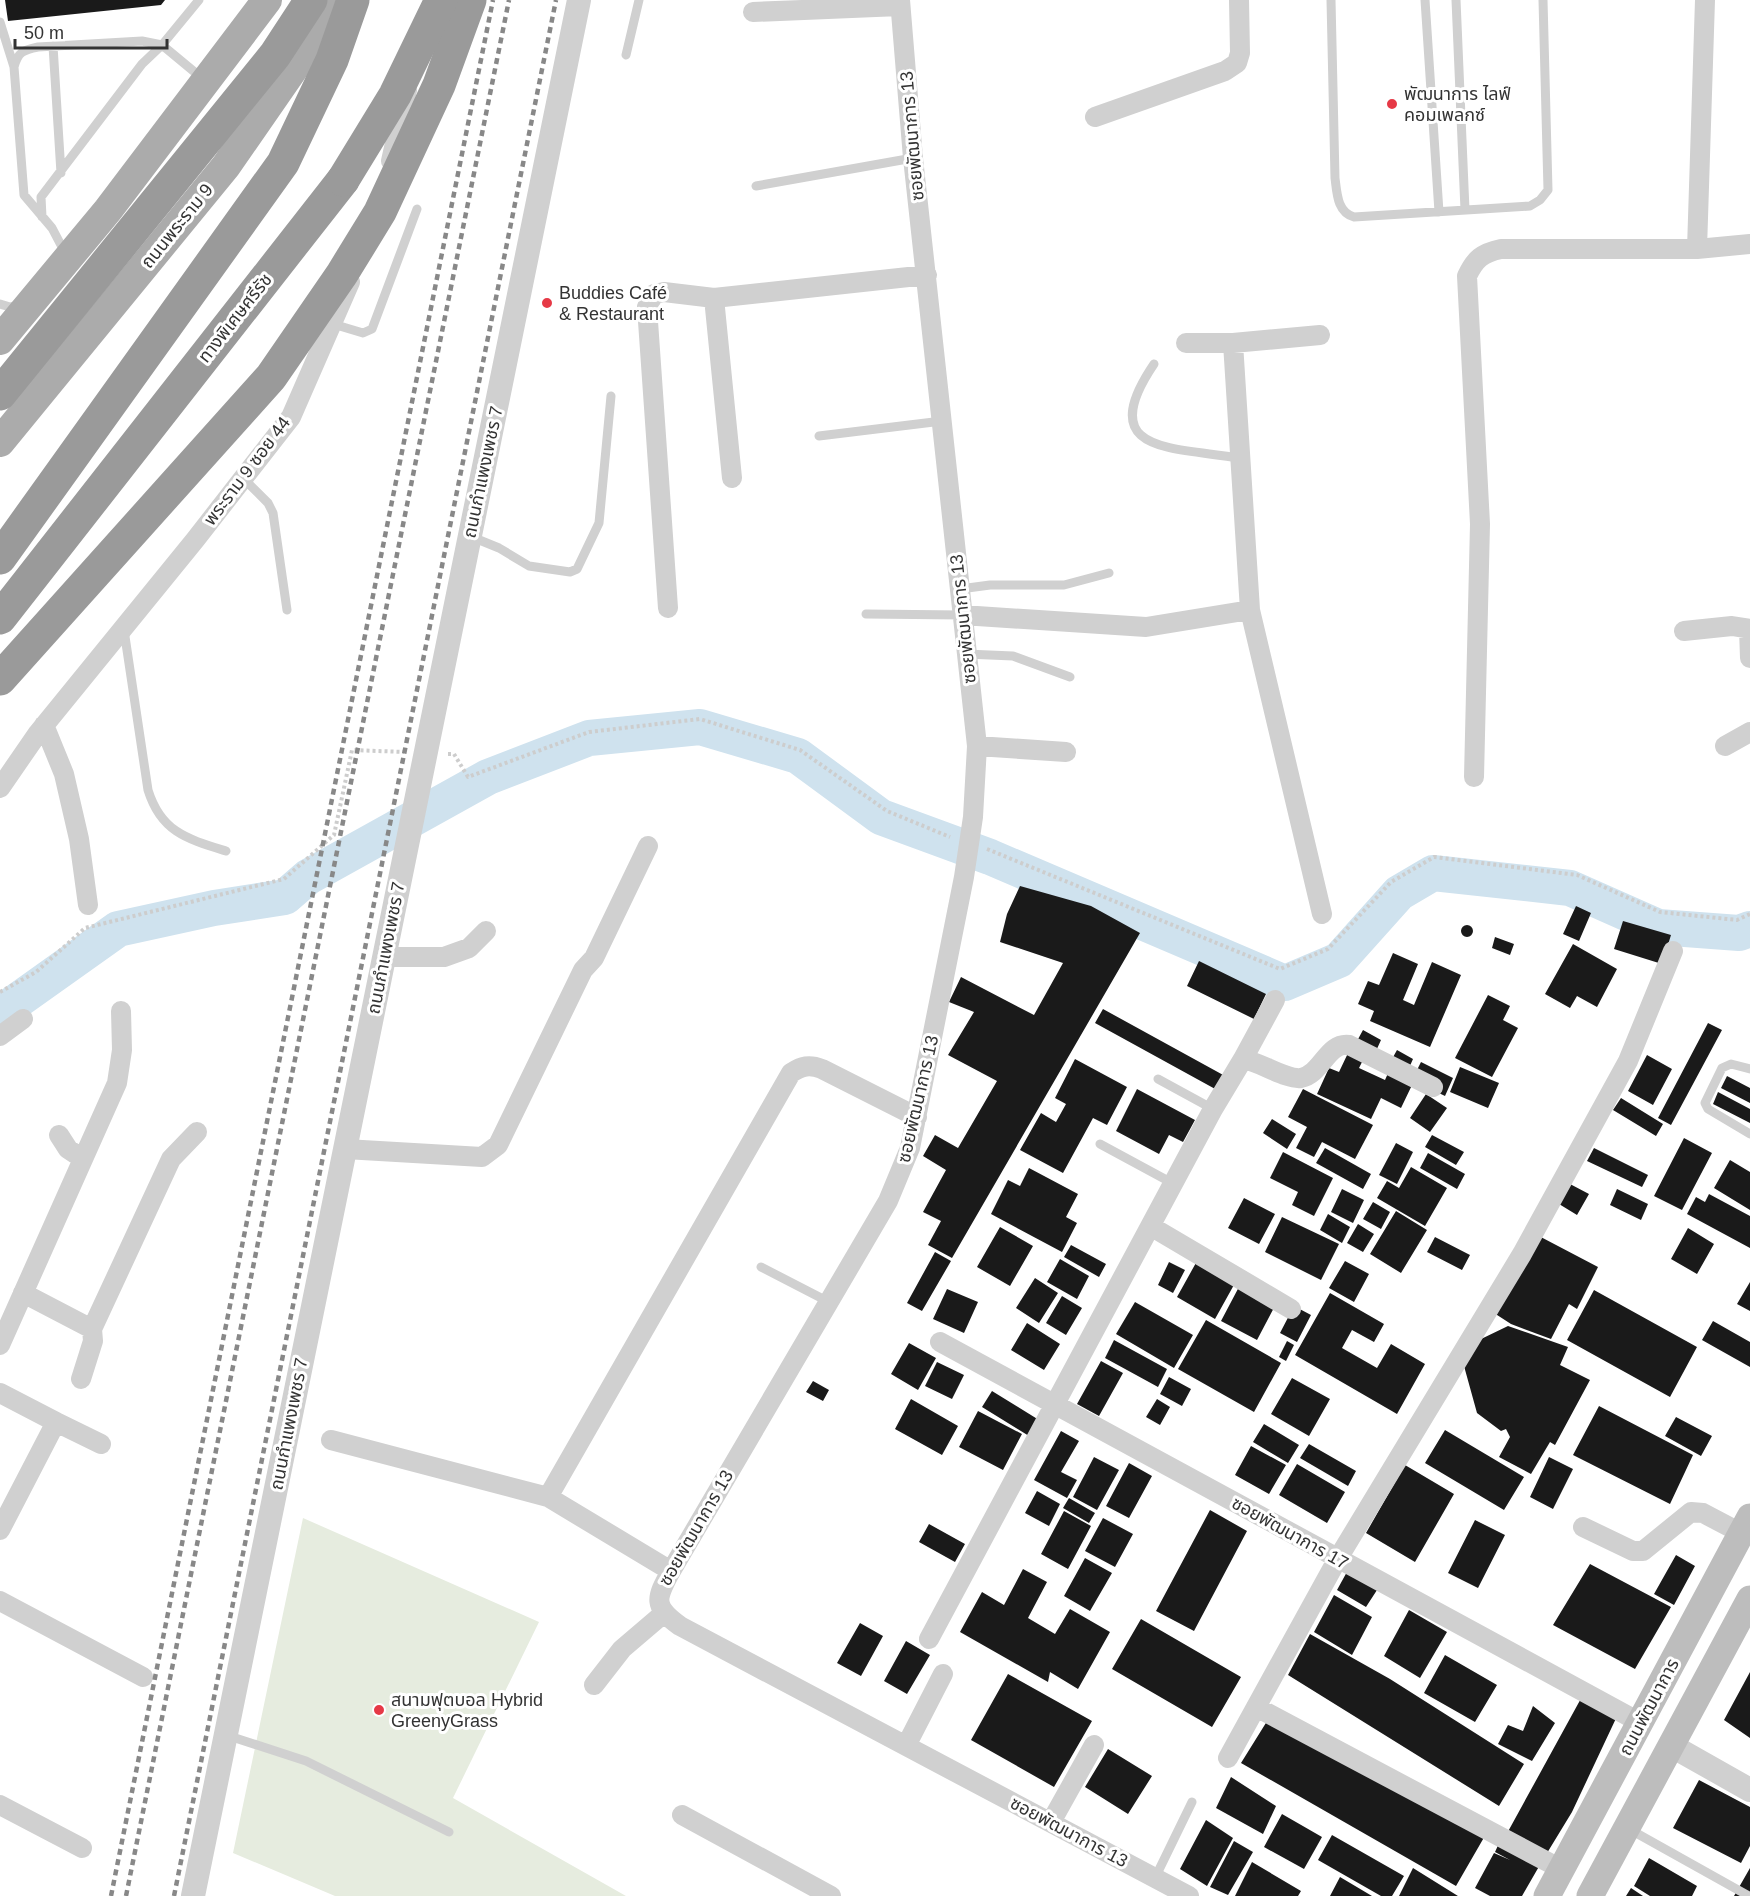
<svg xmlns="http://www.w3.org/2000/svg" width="1750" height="1896" font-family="Arial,'Noto Sans Thai',sans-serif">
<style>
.green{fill:#e6ecdf}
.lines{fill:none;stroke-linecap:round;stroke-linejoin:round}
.river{stroke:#cfe2ee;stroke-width:36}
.building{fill:#1a1a1a}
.path{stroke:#cdcdcd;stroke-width:4;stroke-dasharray:3 3;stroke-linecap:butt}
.service{stroke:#d0d0d0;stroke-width:9}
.minor{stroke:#d0d0d0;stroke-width:20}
.tertiary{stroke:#d0d0d0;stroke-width:24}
.secondary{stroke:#bdbdbd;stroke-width:27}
.primary{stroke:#ababab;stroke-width:30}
.motorway{stroke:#9a9a9a;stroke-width:33}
.rail{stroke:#888;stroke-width:4.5;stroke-dasharray:6 4.5;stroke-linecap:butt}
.motorway-bridge{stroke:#9a9a9a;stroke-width:33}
.poi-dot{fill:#e63946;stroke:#fff;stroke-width:2}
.labels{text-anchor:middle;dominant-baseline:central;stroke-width:6;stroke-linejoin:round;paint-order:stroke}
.poi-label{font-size:18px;fill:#333;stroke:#fff;text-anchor:start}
.street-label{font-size:18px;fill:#333;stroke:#fff}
</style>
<rect width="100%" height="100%" fill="#fff"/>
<!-- green -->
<path class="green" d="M 303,1518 L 539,1622 L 453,1798 L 626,1896 L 335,1896 L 233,1853 Z"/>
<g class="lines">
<!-- river -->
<path class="river" d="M 0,1013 L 118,929 L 214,908 L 285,897 L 308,877 L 488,777 L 589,738 L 700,727 L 798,756 L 881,817 L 990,857 L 1285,983 L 1339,960 L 1399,893 L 1433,873 L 1570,888 L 1658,927 L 1739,933 L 1750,929"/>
</g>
<!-- building -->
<path class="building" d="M 5,0 L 165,0 L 161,5 L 8,21 Z
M 1020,886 L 1091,906 L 1140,933 L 952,1258 L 928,1245 L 941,1221 L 923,1212 L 946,1170 L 923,1156 L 935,1135 L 958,1148 L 997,1081 L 948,1055 L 974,1012 L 949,1002 L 961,977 L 1034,1015 L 1063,963 L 1000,942 L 1007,914 Z
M 1576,906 L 1591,913 L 1579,941 L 1563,934 Z
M 1623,921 L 1671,935 L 1662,964 L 1614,949 Z
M1461 931a6 6 0 1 1 12 0a6 6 0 1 1-12 0Z
M 1495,937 L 1514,944 L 1510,955 L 1492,948 Z
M 1573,944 L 1617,969 L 1597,1007 L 1577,996 L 1570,1008 L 1545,994 Z
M 1393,953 L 1418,964 L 1403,1000 L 1414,1005 L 1432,962 L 1461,975 L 1430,1047 L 1370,1021 L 1374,1011 L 1358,1004 L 1368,981 L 1379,985 Z
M 1199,961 L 1266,994 L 1254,1019 L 1187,986 Z
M 1488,995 L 1510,1006 L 1503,1020 L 1518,1028 L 1492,1077 L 1455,1058 Z
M 1103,1009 L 1225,1076 L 1217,1090 L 1095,1023 Z
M 1708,1023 L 1722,1030 L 1671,1125 L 1658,1118 Z
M 1363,1030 L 1381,1040 L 1376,1051 L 1357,1041 Z
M 1397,1050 L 1413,1059 L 1409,1068 L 1392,1059 Z
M 1349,1051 L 1364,1058 L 1359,1068 L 1385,1080 L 1389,1071 L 1413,1083 L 1401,1108 L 1381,1098 L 1371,1119 L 1317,1094 L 1329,1068 L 1339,1072 Z
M 1647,1055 L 1672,1069 L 1653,1105 L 1628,1091 Z
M 1075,1059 L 1127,1087 L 1107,1125 L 1093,1118 L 1063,1173 L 1020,1150 L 1041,1113 L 1056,1122 L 1066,1104 L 1055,1098 Z
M 1421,1062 L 1453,1078 L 1445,1096 L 1412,1080 Z
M 1460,1067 L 1499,1083 L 1488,1108 L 1450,1092 Z
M 1727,1076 L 1750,1088 L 1750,1103 L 1721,1088 Z
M 1137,1089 L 1195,1120 L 1183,1142 L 1169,1135 L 1159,1154 L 1116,1131 Z
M 1303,1089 L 1373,1125 L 1355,1159 L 1322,1142 L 1314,1157 L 1296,1148 L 1307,1127 L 1288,1117 Z
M 1718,1092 L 1750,1109 L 1750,1123 L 1713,1104 Z
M 1426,1094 L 1447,1108 L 1430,1132 L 1410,1118 Z
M 1621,1098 L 1663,1124 L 1656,1136 L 1613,1110 Z
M 1272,1119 L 1296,1134 L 1287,1149 L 1263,1133 Z
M 1432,1135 L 1464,1152 L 1456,1165 L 1425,1147 Z
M 1684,1138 L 1712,1153 L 1682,1210 L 1654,1196 Z
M 1396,1143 L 1413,1152 L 1397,1184 L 1379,1175 Z
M 1325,1148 L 1371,1174 L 1363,1189 L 1316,1163 Z
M 1594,1148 L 1648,1175 L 1642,1187 L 1587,1161 Z
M 1283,1152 L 1333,1178 L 1314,1216 L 1292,1205 L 1298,1192 L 1270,1178 Z
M 1428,1153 L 1465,1174 L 1457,1189 L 1420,1168 Z
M 1730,1160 L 1750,1172 L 1750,1210 L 1714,1188 Z
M 1411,1167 L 1447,1188 L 1425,1226 L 1377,1198 L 1387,1181 L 1399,1188 Z
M 1029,1168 L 1078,1194 L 1066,1217 L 1077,1223 L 1062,1252 L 991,1214 L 1008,1180 L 1020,1186 Z
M 1570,1184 L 1589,1194 L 1577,1215 L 1559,1204 Z
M 1342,1189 L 1364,1200 L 1353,1223 L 1331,1212 Z
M 1617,1189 L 1648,1204 L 1641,1220 L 1610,1205 Z
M 1709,1194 L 1750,1216 L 1750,1248 L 1687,1214 L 1696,1197 L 1705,1202 Z
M 1244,1198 L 1275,1214 L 1259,1244 L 1228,1228 Z
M 1373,1202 L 1390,1212 L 1381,1229 L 1363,1219 Z
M 1396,1211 L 1427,1230 L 1401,1273 L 1370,1254 Z
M 1328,1214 L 1350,1227 L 1342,1243 L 1320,1230 Z
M 1282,1217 L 1339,1244 L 1321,1280 L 1265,1252 Z
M 1358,1224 L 1374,1234 L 1363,1252 L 1347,1243 Z
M 1000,1227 L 1033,1246 L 1010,1286 L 977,1267 Z
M 1688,1228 L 1714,1244 L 1697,1274 L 1671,1259 Z
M 1537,1235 L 1598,1267 L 1577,1309 L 1569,1304 L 1551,1339 L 1511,1324 L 1494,1313 Z
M 1435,1237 L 1470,1255 L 1462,1270 L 1427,1252 Z
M 1071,1245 L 1106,1264 L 1099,1277 L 1064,1257 Z
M 935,1252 L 951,1261 L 922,1311 L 907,1303 Z
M 1060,1259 L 1089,1276 L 1077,1299 L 1047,1282 Z
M 1197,1261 L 1235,1283 L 1215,1319 L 1177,1297 Z
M 1345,1261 L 1369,1274 L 1354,1302 L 1329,1288 Z
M 1169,1262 L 1185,1270 L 1173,1293 L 1158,1285 Z
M 1035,1278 L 1058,1293 L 1039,1323 L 1016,1308 Z
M 1750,1282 L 1750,1311 L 1737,1304 Z
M 1240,1285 L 1276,1304 L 1257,1340 L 1221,1321 Z
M 947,1289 L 978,1302 L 964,1333 L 933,1319 Z
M 1594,1290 L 1697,1347 L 1670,1397 L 1567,1340 Z
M 1330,1293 L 1384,1324 L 1374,1342 L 1352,1330 L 1342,1348 L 1377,1368 L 1391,1344 L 1425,1364 L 1397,1414 L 1295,1355 Z
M 1062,1296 L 1082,1308 L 1066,1335 L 1046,1323 Z
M 1135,1302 L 1193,1335 L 1174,1368 L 1116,1334 Z
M 1294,1306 L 1311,1315 L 1297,1342 L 1280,1333 Z
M 1206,1320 L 1281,1363 L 1254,1412 L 1178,1369 Z
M 1713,1321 L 1750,1342 L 1750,1367 L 1702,1340 Z
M 1027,1323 L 1060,1344 L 1044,1370 L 1011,1350 Z
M 1508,1326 L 1568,1347 L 1560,1365 L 1590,1380 L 1555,1445 L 1550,1442 L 1531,1474 L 1499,1457 L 1510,1437 L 1506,1429 L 1501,1431 L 1477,1413 L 1464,1366 L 1479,1340 Z
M 1114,1340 L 1167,1369 L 1158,1387 L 1105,1358 Z
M 1287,1341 L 1294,1345 L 1286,1361 L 1279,1357 Z
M 909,1343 L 936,1358 L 918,1390 L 891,1374 Z
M 1101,1361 L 1123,1373 L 1099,1416 L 1077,1404 Z
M 937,1362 L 964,1375 L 952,1399 L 925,1386 Z
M 1169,1377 L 1191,1389 L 1182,1406 L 1160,1394 Z
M 1292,1378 L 1330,1399 L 1309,1436 L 1271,1414 Z
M 813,1381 L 829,1390 L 823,1401 L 806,1392 Z
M 992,1391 L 1039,1420 L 1029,1436 L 982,1407 Z
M 911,1399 L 958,1426 L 942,1455 L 895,1429 Z
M 1157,1399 L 1170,1407 L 1160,1425 L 1146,1417 Z
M 1599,1406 L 1693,1455 L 1670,1504 L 1573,1455 Z
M 978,1411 L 1022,1434 L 1003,1470 L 959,1447 Z
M 1676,1417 L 1712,1436 L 1701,1456 L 1665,1436 Z
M 1264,1424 L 1299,1445 L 1288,1463 L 1253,1442 Z
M 1445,1430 L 1524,1477 L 1504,1510 L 1425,1463 Z
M 1061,1431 L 1079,1441 L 1061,1472 L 1077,1480 L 1067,1498 L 1034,1480 Z
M 1309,1444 L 1356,1471 L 1348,1486 L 1300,1458 Z
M 1251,1446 L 1286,1465 L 1269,1494 L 1235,1475 Z
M 1094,1457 L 1119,1470 L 1097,1510 L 1073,1497 Z
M 1549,1457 L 1573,1469 L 1553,1509 L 1530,1497 Z
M 1129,1463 L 1152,1476 L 1129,1518 L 1106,1506 Z
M 1297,1464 L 1345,1492 L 1327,1523 L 1279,1495 Z
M 1405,1465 L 1454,1494 L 1415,1562 L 1366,1533 Z
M 1037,1491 L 1060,1504 L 1049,1526 L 1025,1513 Z
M 1069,1498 L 1095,1513 L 1089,1523 L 1063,1508 Z
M 1210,1510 L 1247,1531 L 1194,1631 L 1156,1611 Z
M 1064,1511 L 1091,1526 L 1068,1569 L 1041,1554 Z
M 1103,1518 L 1133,1534 L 1115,1567 L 1085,1551 Z
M 1475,1520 L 1505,1535 L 1478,1588 L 1448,1573 Z
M 929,1524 L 965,1544 L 955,1562 L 919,1542 Z
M 1676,1555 L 1695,1566 L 1674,1605 L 1654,1594 Z
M 1085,1558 L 1112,1573 L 1090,1611 L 1064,1596 Z
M 1590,1564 L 1671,1607 L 1635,1669 L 1553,1625 Z
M 1023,1569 L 1047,1582 L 1028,1618 L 1055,1634 L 1070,1609 L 1110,1632 L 1078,1689 L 1050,1672 L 1048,1682 L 960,1632 L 982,1592 L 1004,1605 Z
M 1348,1570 L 1377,1590 L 1366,1607 L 1337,1590 Z
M 1334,1595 L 1372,1617 L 1352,1655 L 1314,1632 Z
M 1409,1610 L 1447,1632 L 1420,1678 L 1384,1656 Z
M 1141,1619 L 1241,1677 L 1212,1727 L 1112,1669 Z
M 860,1623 L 883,1636 L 861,1676 L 837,1663 Z
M 1310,1634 L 1390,1679 L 1524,1764 L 1499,1806 L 1288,1675 Z
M 906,1641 L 930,1655 L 907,1694 L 884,1681 Z
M 1445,1655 L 1497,1685 L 1475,1722 L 1424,1693 Z
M 1750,1672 L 1750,1738 L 1724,1720 Z
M 1008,1674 L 1092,1721 L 1054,1787 L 971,1740 Z
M 1584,1693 L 1619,1712 L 1572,1812 L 1544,1858 L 1505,1837 Z
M 1533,1706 L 1555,1723 L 1532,1761 L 1498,1744 L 1508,1725 L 1523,1731 Z
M 1269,1718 L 1486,1834 L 1456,1886 L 1241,1763 Z
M 1108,1749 L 1152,1776 L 1128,1814 L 1085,1787 Z
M 1231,1777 L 1276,1806 L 1263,1834 L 1216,1808 Z
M 1699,1780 L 1750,1807 L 1750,1846 L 1741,1863 L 1673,1828 Z
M 1282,1814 L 1322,1837 L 1304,1869 L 1264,1847 Z
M 1206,1820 L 1233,1838 L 1207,1886 L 1180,1869 Z
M 1332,1835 L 1404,1876 L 1392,1896 L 1381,1896 L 1318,1860 Z
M 1234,1841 L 1253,1852 L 1228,1895 L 1210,1887 Z
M 1500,1841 L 1541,1863 L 1522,1896 L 1490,1896 L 1475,1888 L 1494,1853 L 1510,1860 L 1495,1852 Z
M 1649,1858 L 1697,1886 L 1692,1896 L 1650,1896 L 1634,1886 Z
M 1252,1862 L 1301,1891 L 1298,1896 L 1235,1896 Z
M 1413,1868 L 1458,1896 L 1399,1896 Z
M 1750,1868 L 1750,1896 L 1734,1896 Z
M 1340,1877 L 1372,1896 L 1330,1896 Z
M 1631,1888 L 1643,1896 L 1626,1896 Z"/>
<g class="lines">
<!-- path -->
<path class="path" d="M 448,754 L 454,754 L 468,777 L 589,732 L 700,719 L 800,750 L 887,811 L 950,837
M 987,849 L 1280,969 L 1328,949 L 1391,882 L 1434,857 L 1577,875 L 1660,912 L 1737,920 L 1750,914
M 0,992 L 36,972 L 85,928 L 284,879 L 334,835 L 352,750 L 404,752"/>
<!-- service -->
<path class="service" d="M 199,0 L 162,45 L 203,79
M 1331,0 L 1335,178 C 1337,193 1337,212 1354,217 L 1530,206 L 1540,200 L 1548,190 L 1543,0
M 1425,0 L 1439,212
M 1456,0 L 1465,210
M 0,22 L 14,67 L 24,195 L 52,228 L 62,247 L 62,254
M 53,46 L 61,173
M 626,55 L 639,0
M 14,67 C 18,52 23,50 38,47 L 142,41 L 162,45
M 756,186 L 913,158
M 42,217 L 41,197 L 142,64 L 162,45
M 0,304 L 10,307 L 18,305
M 333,324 L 363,333 L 372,329 L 417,209
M 1154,364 C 1093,454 1173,447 1239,458
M 819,436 L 942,421
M 243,478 L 268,503 L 273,513 L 287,610
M 472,537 L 499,548 L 529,566 L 570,572 L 577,569 L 599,523 L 611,396
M 960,589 L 990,585 L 1064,585 L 1109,573
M 866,614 L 962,615
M 124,630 L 148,790 C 161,832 187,839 226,851
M 966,654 L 1013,656 L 1070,677
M 1750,1069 L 1731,1064 L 1722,1068 L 1705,1103 L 1708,1109 L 1750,1134
M 1158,1079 L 1213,1109
M 1100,1144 L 1174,1184
M 761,1267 L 827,1301
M 226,1735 L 306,1761 L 449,1832
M 1629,1829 L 1749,1896
M 1155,1878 L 1192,1802"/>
<!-- minor -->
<path class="minor" d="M 900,0 L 913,158 L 977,746 L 973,817 L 964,877 L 910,1148 L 888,1201 L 671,1571 C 656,1598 652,1606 680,1626 L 1189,1896
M 753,12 L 900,6
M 1095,117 L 1225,71 L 1237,63 L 1240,53 L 1239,0
M 391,161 L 407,90
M 1697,249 L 1705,0
M 1186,343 L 1233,343 L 1320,335
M 1233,343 L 1250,610 L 1322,914
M 732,478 L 714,298 L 927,275
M 668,608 L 647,307 L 654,294 L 664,292 L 714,298
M 962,615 L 1146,627 L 1250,610
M 1749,629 L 1750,658
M 1684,631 L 1732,626 L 1750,629
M 44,725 L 64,774 L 79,839 L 88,905
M 977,746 L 1066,752
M 1725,746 L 1750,732
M 1474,777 L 1480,524 L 1467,276 C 1475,259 1482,253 1501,249 L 1697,249 L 1750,244
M 0,788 L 38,733 L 195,540 L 291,417 L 350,282
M 384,957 L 444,957 L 469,948 L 486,931
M 0,1036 L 23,1019
M 1243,1059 L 1275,1000
M 59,1135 L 68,1149 L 83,1159
M 345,1149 L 482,1157 L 498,1145 L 583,970 L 594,958 L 648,846
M 1152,1227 L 1291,1309
M 23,1293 L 92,1329 L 93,1341 L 81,1379
M 92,1329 L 171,1159 L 197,1132
M 940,1342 L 1641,1723
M 0,1345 L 117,1083 L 122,1050 L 121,1011
M 0,1393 L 56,1422 L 0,1530
M 56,1422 L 101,1444
M 331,1440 L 548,1497 L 671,1571
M 548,1497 L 791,1073 C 802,1066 809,1064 822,1069 L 917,1117
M 1583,1527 L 1633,1551 L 1643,1551 L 1691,1512 L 1703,1513 L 1741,1533
M 0,1601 L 143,1677
M 929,1639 L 1213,1109 L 1243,1059 C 1260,1062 1287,1080 1301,1078 C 1322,1074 1327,1042 1349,1045 L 1433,1087
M 594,1685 L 622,1649 L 663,1614
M 1256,1707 L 1561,1869
M 907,1744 L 943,1674
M 1228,1758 L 1337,1560 L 1522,1254 L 1628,1061 L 1673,951
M 0,1805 L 82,1848
M 682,1815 L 831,1896
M 1051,1822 L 1094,1745"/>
<!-- tertiary -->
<path class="tertiary" d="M 1672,1746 L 1750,1790
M 193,1896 L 579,0"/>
<!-- secondary -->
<path class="secondary" d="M 1547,1896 L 1750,1517
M 1590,1896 L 1750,1599"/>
<!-- primary -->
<path class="primary" d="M 0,340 L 108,210 L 267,0
M 0,442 L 226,166 L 341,0"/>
<!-- motorway -->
<path class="motorway" d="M 0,394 L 275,55 L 311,0
M 0,558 L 283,163 L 332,60 L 353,0
M 0,618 L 343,180
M 0,679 L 271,377 L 342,274 L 380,212 L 439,85 L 470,0"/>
<!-- rail -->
<path class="rail" d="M 111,1896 L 493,0
M 126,1896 L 509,0
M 174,1896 L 556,0"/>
<!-- motorway-bridge -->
<path class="motorway-bridge" d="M 343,180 L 395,95 L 441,0"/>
</g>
<!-- markers -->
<g class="poi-dot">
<circle cx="1392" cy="104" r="6"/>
<circle cx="547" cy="303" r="6"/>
<circle cx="379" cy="1710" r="6"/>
</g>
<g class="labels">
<!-- poi labels -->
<g class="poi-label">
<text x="1404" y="94">พัฒนาการ ไลฟ์<tspan x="1404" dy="21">คอมเพลกซ์</tspan></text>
<text x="559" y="293">Buddies Café<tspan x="559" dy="21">&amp; Restaurant</tspan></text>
<text x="391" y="1700">สนามฟุตบอล Hybrid<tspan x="391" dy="21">GreenyGrass</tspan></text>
</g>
<!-- street labels -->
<g class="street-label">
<text transform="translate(912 136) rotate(-95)">ซอยพัฒนาการ 13</text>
<text transform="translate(177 226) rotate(-51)">ถนนพระราม 9</text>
<text transform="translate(235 318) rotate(-52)">ทางพิเศษศรีรัช</text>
<text transform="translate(247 471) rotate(-53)">พระราม 9 ซอย 44</text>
<text transform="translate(483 472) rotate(-78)">ถนนกำแพงเพชร 7</text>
<text transform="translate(963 619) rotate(-96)">ซอยพัฒนาการ 13</text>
<text transform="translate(386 948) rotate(-79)">ถนนกำแพงเพชร 7</text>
<text transform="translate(918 1099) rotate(-77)">ซอยพัฒนาการ 13</text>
<text transform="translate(289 1424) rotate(-79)">ถนนกำแพงเพชร 7</text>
<text transform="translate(696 1528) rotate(-60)">ซอยพัฒนาการ 13</text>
<text transform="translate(1290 1533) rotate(29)">ซอยพัฒนาการ 17</text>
<text transform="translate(1649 1707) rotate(-62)">ถนนพัฒนาการ</text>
<text transform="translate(1069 1832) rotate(28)">ซอยพัฒนาการ 13</text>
</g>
</g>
<!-- scale -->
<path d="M15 39v9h152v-9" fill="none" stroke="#333333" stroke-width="3"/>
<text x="24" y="39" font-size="18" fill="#333333" stroke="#ffffff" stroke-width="4.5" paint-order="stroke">50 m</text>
</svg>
